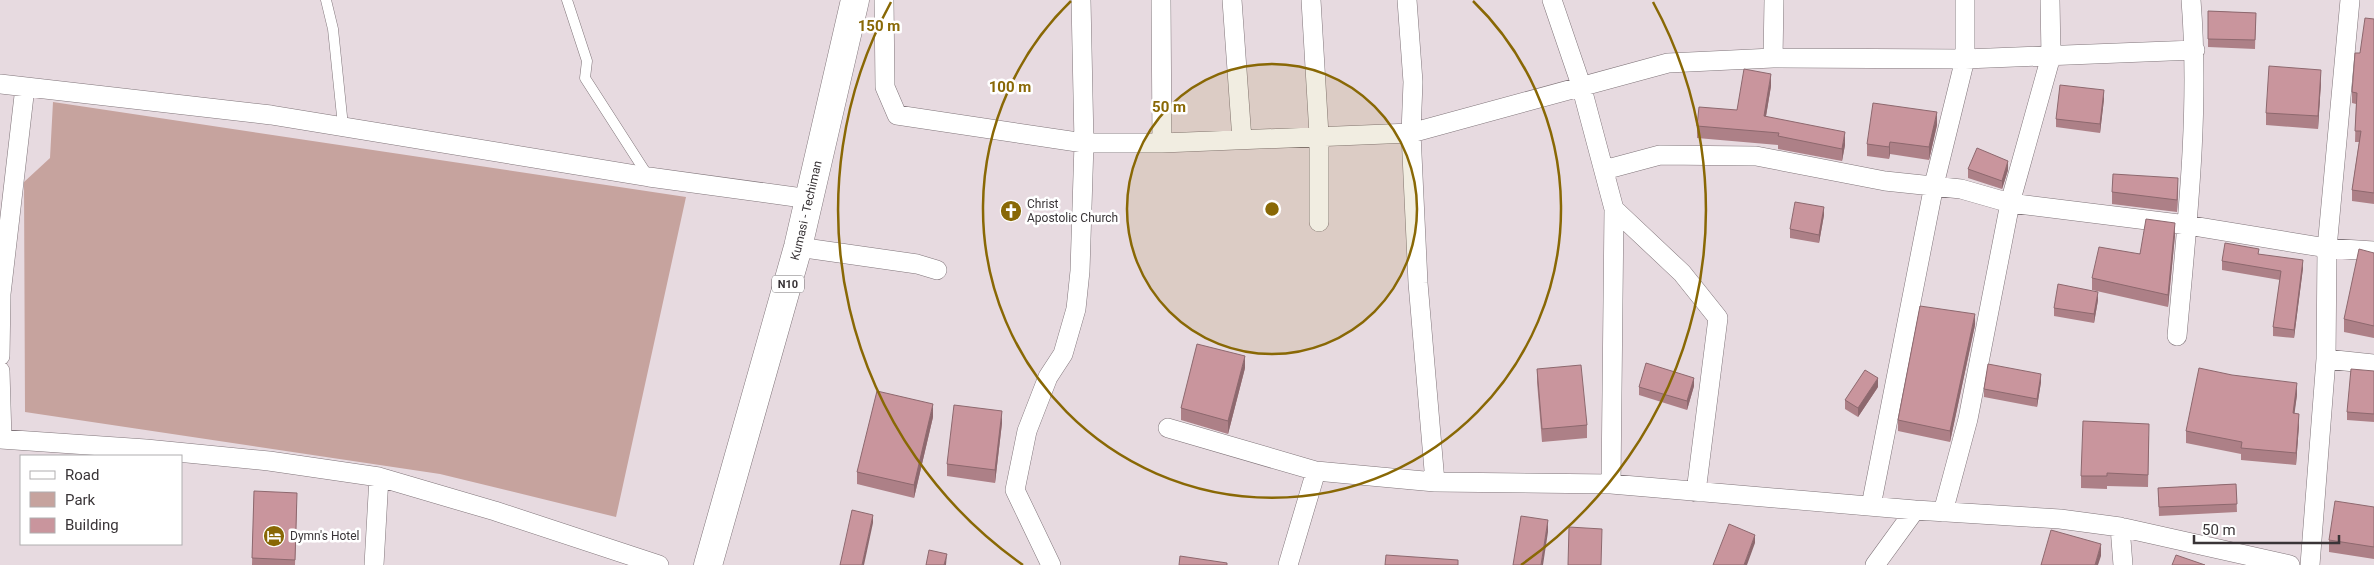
<svg xmlns="http://www.w3.org/2000/svg" width="2374" height="565" font-family="Roboto,sans-serif">
<style>
.green{fill:#c6a39e}
.lines{fill:none;stroke-linecap:round;stroke-linejoin:round}
.service-casing{stroke:#80757a;stroke-width:11}
.minor-casing{stroke:#80757a;stroke-width:20}
.trunk-casing{stroke:#80757a;stroke-width:29}
.service{stroke:#fff;stroke-width:10}
.minor{stroke:#fff;stroke-width:19}
.trunk{stroke:#fff;stroke-width:28}
.wall{fill:#ad8087}
.shaded-wall{fill:#8d686e}
.building{fill:#c9959d;stroke:#8d686e}
.ring{fill:none;stroke:#896805;stroke-width:2.5}
.labels{text-anchor:middle;dominant-baseline:central;stroke-width:5;stroke-linejoin:round;paint-order:stroke}
.shield{fill:#fff;stroke:#747173;stroke-width:1}
.shield-label{font-size:11px;font-weight:bold;fill:#393437}
.poi-label{font-size:12px;fill:#393437;stroke:#fff;text-anchor:start}
.street-label{font-size:12px;fill:#393437;stroke:#fff}
.centre{fill:#896805;stroke:#fff;stroke-width:2.5}
.ring-label{font-size:15px;text-anchor:middle;font-weight:bold;fill:#896805;stroke:#fff;stroke-width:5;stroke-linejoin:round;paint-order:stroke}
</style>
<rect width="100%" height="100%" fill="#e7dae0"/>
<!-- green -->
<path class="green" d="M 53,102 L 686,197 L 616,517 L 440,474 L 25,412 L 24,182 L 50,158 Z"/>
<g class="lines">
<!-- service casing -->
<g class="service-casing">
<path id="service" d="M 326,0 L 333,29 L 343,126
M 567,0 L 587,61 L 585,78 L 648,176"/>
</g>
<!-- minor casing -->
<g class="minor-casing">
<path id="minor" d="M 884,0 L 885,87 L 897,115 L 1084,143 L 1162,143 L 1411,133 L 1668,63 L 1773,58 L 1965,59 L 2195,50
M 1161,0 L 1162,143
M 1232,0 L 1242,140
M 1311,0 L 1319,135 L 1319,222
M 1407,0 L 1413,82 L 1411,133 L 1418,283 L 1435,482
M 1552,0 L 1581,85 L 1614,209 L 1682,273 L 1718,318 L 1696,492
M 1773,58 L 1774,0
M 0,84 L 271,115 L 649,177 L 810,199
M 1604,170 L 1660,155 L 1756,156 L 1885,181 L 1961,189 L 2010,203 L 2187,225 L 2327,248 L 2374,251
M 798,247 L 917,264 L 937,270
M 2177,336 C 2187,225 2200,111 2191,0
M 0,356 L 1,294 L 25,87
M 2326,359 L 2374,364
M 0,371 L 2,439
M 1168,428 L 1316,471
M 0,439 L 146,449 L 269,461 L 379,477 L 495,511 L 659,565
M 1611,484 L 1614,209
M 1871,506 L 1934,185 L 1965,59 L 1965,0
M 1943,512 L 1968,419 L 2010,203 L 2051,56 L 2050,0
M 2120,527 L 2123,565
M 374,565 L 379,477
M 1051,565 L 1015,490 L 1027,431 L 1048,377 L 1063,354 L 1076,309 L 1080,271 L 1084,143 L 1081,0
M 1288,565 L 1316,471 L 1435,482 L 1611,484 L 1915,510 L 2060,519 L 2120,527 L 2290,565
M 1875,565 L 1915,510
M 2310,565 L 2326,359 L 2327,248 L 2350,0"/>
</g>
<!-- trunk casing -->
<g class="trunk-casing">
<g id="trunk">
<path id="s1" d="M 708,565 L 798,247 L 855,0"/>
</g>
</g>
<!-- service -->
<use href="#service" class="service"/>
<!-- minor -->
<use href="#minor" class="minor"/>
<!-- trunk -->
<use href="#trunk" class="trunk"/>
</g>
<!-- wall -->
<path class="wall" d="M 2208,11 L 2256,13 L 2255,49 L 2208,47 Z
M 2374,19 L 2374,204 L 2352,201 L 2352,190 L 2359,142 L 2355,142 L 2356,104 L 2352,103 L 2352,92 Z
M 2321,82 L 2318,129 L 2266,125 L 2266,113 Z
M 1771,86 L 1766,116 L 1845,145 L 1842,161 L 1778,149 L 1778,145 L 1697,138 L 1697,126 L 1737,110 Z
M 2104,99 L 2100,133 L 2056,127 L 2056,119 Z
M 1937,125 L 1929,160 L 1890,154 L 1889,159 L 1867,156 L 1867,144 Z
M 1968,169 L 2008,170 L 2002,189 L 1968,178 Z
M 2178,190 L 2177,212 L 2112,204 L 2112,192 Z
M 1824,215 L 1819,243 L 1790,238 L 1790,229 Z
M 2175,235 L 2168,307 L 2092,290 L 2092,278 Z
M 2374,253 L 2374,338 L 2344,332 L 2344,319 Z
M 2259,254 L 2303,268 L 2294,338 L 2273,336 L 2273,327 L 2280,280 L 2222,270 L 2222,261 Z
M 2098,300 L 2094,323 L 2054,316 L 2054,308 Z
M 1975,325 L 1950,442 L 1898,431 L 1898,420 Z
M 1245,368 L 1228,434 L 1181,420 L 1181,408 Z
M 1537,369 L 1587,425 L 1587,438 L 1542,442 L 1537,382 Z
M 2374,371 L 2374,422 L 2347,420 L 2347,412 Z
M 2041,382 L 2037,407 L 1984,397 L 1984,389 Z
M 1694,386 L 1687,410 L 1639,395 L 1639,387 Z
M 1878,387 L 1858,417 L 1845,409 L 1845,400 Z
M 2297,395 L 2294,413 L 2299,425 L 2296,465 L 2241,460 L 2241,454 L 2186,443 L 2186,431 Z
M 933,417 L 914,498 L 857,484 L 857,472 Z
M 1002,423 L 995,483 L 947,476 L 947,464 Z
M 2149,436 L 2148,487 L 2107,486 L 2107,489 L 2081,488 L 2081,476 Z
M 2236,484 L 2237,512 L 2159,516 L 2158,488 Z
M 254,491 L 297,505 L 295,565 L 252,565 Z
M 2374,507 L 2374,559 L 2329,552 L 2329,540 Z"/>
<!-- shaded-wall -->
<path class="shaded-wall" d="M 2321,70 L 2321,82 L 2318,129 L 2318,116 Z
M 1771,74 L 1771,86 L 1764,128 L 1764,116 Z
M 2104,90 L 2104,99 L 2100,133 L 2100,124 Z
M 1937,112 L 1937,125 L 1929,160 L 1929,147 Z
M 1845,132 L 1845,145 L 1842,161 L 1842,149 Z
M 1890,142 L 1890,154 L 1889,159 L 1889,147 Z
M 2008,161 L 2008,170 L 2002,189 L 2002,181 Z
M 2178,178 L 2178,190 L 2177,212 L 2177,200 Z
M 1824,207 L 1824,215 L 1819,243 L 1819,235 Z
M 2175,223 L 2175,235 L 2168,307 L 2168,295 Z
M 2303,260 L 2303,268 L 2294,338 L 2294,330 Z
M 2098,292 L 2098,300 L 2094,323 L 2094,314 Z
M 1975,314 L 1975,325 L 1950,442 L 1950,431 Z
M 1245,356 L 1245,368 L 1228,434 L 1228,421 Z
M 2041,374 L 2041,382 L 2037,407 L 2037,399 Z
M 1694,378 L 1694,386 L 1687,410 L 1687,401 Z
M 1878,378 L 1878,387 L 1858,417 L 1858,408 Z
M 2297,383 L 2297,395 L 2293,425 L 2293,413 Z
M 933,404 L 933,417 L 914,498 L 914,485 Z
M 1002,411 L 1002,423 L 995,483 L 995,470 Z
M 2299,414 L 2299,425 L 2296,465 L 2296,453 Z
M 873,515 L 873,523 L 864,565 L 862,565 Z
M 1548,520 L 1548,532 L 1543,565 L 1541,565 Z
M 1755,535 L 1755,543 L 1747,565 L 1744,565 Z
M 2101,544 L 2101,556 L 2098,565 L 2095,565 Z
M 947,554 L 946,565 L 944,565 Z"/>
<!-- building -->
<path class="building" d="M 2208,11 L 2256,13 L 2255,40 L 2208,39 Z
M 2365,18 L 2374,19 L 2374,193 L 2352,190 L 2361,131 L 2355,131 L 2357,93 L 2352,92 L 2355,53 L 2360,53 Z
M 2269,66 L 2321,70 L 2318,116 L 2266,113 Z
M 1744,69 L 1771,74 L 1764,116 L 1845,132 L 1842,149 L 1778,136 L 1779,133 L 1697,126 L 1699,107 L 1737,110 Z
M 2060,85 L 2104,90 L 2100,124 L 2056,119 Z
M 1873,103 L 1937,112 L 1929,147 L 1890,142 L 1889,147 L 1867,144 Z
M 1977,148 L 2008,161 L 2002,181 L 1968,169 Z
M 2113,174 L 2178,178 L 2177,200 L 2112,192 Z
M 1795,202 L 1824,207 L 1819,235 L 1790,229 Z
M 2146,219 L 2175,223 L 2168,295 L 2092,278 L 2099,247 L 2140,254 Z
M 2225,243 L 2259,249 L 2258,254 L 2303,260 L 2294,330 L 2273,327 L 2281,271 L 2222,261 Z
M 2359,249 L 2374,253 L 2374,326 L 2344,319 Z
M 2058,284 L 2098,292 L 2094,314 L 2054,308 Z
M 1920,306 L 1975,314 L 1950,431 L 1898,420 Z
M 1197,344 L 1245,356 L 1228,421 L 1181,408 Z
M 1646,363 L 1694,378 L 1687,401 L 1639,387 Z
M 1988,364 L 2041,374 L 2037,399 L 1984,389 Z
M 1581,365 L 1587,425 L 1542,429 L 1537,369 Z
M 2199,368 L 2232,375 L 2297,383 L 2293,413 L 2299,414 L 2296,453 L 2241,448 L 2242,442 L 2186,431 Z
M 2351,369 L 2374,371 L 2374,414 L 2347,412 Z
M 1865,370 L 1878,378 L 1858,408 L 1845,400 Z
M 877,391 L 933,404 L 914,485 L 857,472 Z
M 954,405 L 1002,411 L 995,470 L 947,464 Z
M 2083,421 L 2149,424 L 2148,475 L 2107,473 L 2107,476 L 2081,476 Z
M 2236,484 L 2237,504 L 2159,507 L 2158,488 Z
M 254,491 L 297,493 L 295,560 L 252,558 Z
M 2335,501 L 2374,507 L 2374,547 L 2329,540 Z
M 852,510 L 873,515 L 862,565 L 840,565 Z
M 1521,516 L 1548,520 L 1541,565 L 1513,565 Z
M 1729,524 L 1755,535 L 1744,565 L 1713,565 Z
M 1569,527 L 1602,529 L 1601,565 L 1568,565 Z
M 2051,530 L 2101,544 L 2095,565 L 2041,565 Z
M 929,550 L 947,554 L 944,565 L 926,565 Z
M 1386,555 L 1458,560 L 1458,565 L 1385,565 Z
M 2176,555 L 2205,565 L 2172,565 Z
M 1180,556 L 1227,563 L 1227,565 L 1179,565 Z"/>
<!-- distance rings -->
<circle cx="1272" cy="209" r="145" fill="#896805" fill-opacity=".12"/>
<g class="ring">
<circle cx="1272" cy="209" r="145"/>
<path d="M1473 1A289 289 0 1 1 1071 1"/>
<path d="M1023 565A434 434 0 0 1 891 2M1653 2A434 434 0 0 1 1521 565"/>
</g>
<!-- icons -->
<defs>
<g id="church-disc" transform="scale(1.125)"><circle r="9.5" fill="#896805" stroke="#fff"/><path d="M-1.2-6h2.4v3.5h3.3v2.4h-3.3V6h-2.4V-.1h-3.3v-2.4h3.3Z" fill="#fff"/></g>
<g id="hotel-disc" transform="scale(1.125)"><circle r="9.5" fill="#896805" stroke="#fff"/><path d="M-6-4.5h1.5V1H6V5H4.5V3h-9V5H-6ZM-4 0a1.8 1.8 0 1 1 3.6 0ZM.5 0V-2.5h3Q6-2.5 6 0Z" fill="#fff"/></g>
</defs>
<g fill-rule="evenodd">
<use href="#church-disc" x="1011" y="211"/>
<use href="#hotel-disc" x="274" y="536"/>
</g>
<g class="labels">
<!-- shield labels -->
<rect class="shield" x="772" y="275.5" width="32" height="17" rx="4"/>
<g class="shield-label">
<text x="788" y="284">N10</text>
</g>
<!-- poi labels -->
<g class="poi-label">
<text x="1027" y="204">Christ<tspan x="1027" dy="14">Apostolic Church</tspan></text>
<text x="290" y="536">Dymn's Hotel</text>
</g>
<!-- street labels -->
<g class="street-label">
<text stroke="none"><textPath href="#s1" startOffset="368">Kumasi - Techiman</textPath></text>
</g>
</g>
<circle cx="1272" cy="209" r="8" class="centre"/>
<g class="ring-label">
<text x="879" y="31">150 m</text>
<text x="1010" y="92">100 m</text>
<text x="1169" y="112">50 m</text>
</g>
<!-- legend -->
<rect x="20" y="455" width="162" height="90" fill="#ffffff" stroke="#b0aeaf"/>
<rect x="30" y="471" width="25" height="8" fill="#ffffff" stroke="#b0aeaf"/>
<text x="65" y="480" font-size="15" fill="#393437">Road</text>
<rect x="30" y="492" width="25" height="15" fill="#c6a39e" stroke="#b0aeaf"/>
<text x="65" y="505" font-size="15" fill="#393437">Park</text>
<rect x="30" y="518" width="25" height="15" fill="#c9959d" stroke="#b0aeaf"/>
<text x="65" y="530" font-size="15" fill="#393437">Building</text>
<!-- scale -->
<path d="M2194 535v8h145v-8" fill="none" stroke="#393437" stroke-width="2.5"/>
<text x="2202" y="535" font-size="15" fill="#393437" stroke="#ffffff" stroke-width="4" paint-order="stroke">50 m</text>
</svg>
